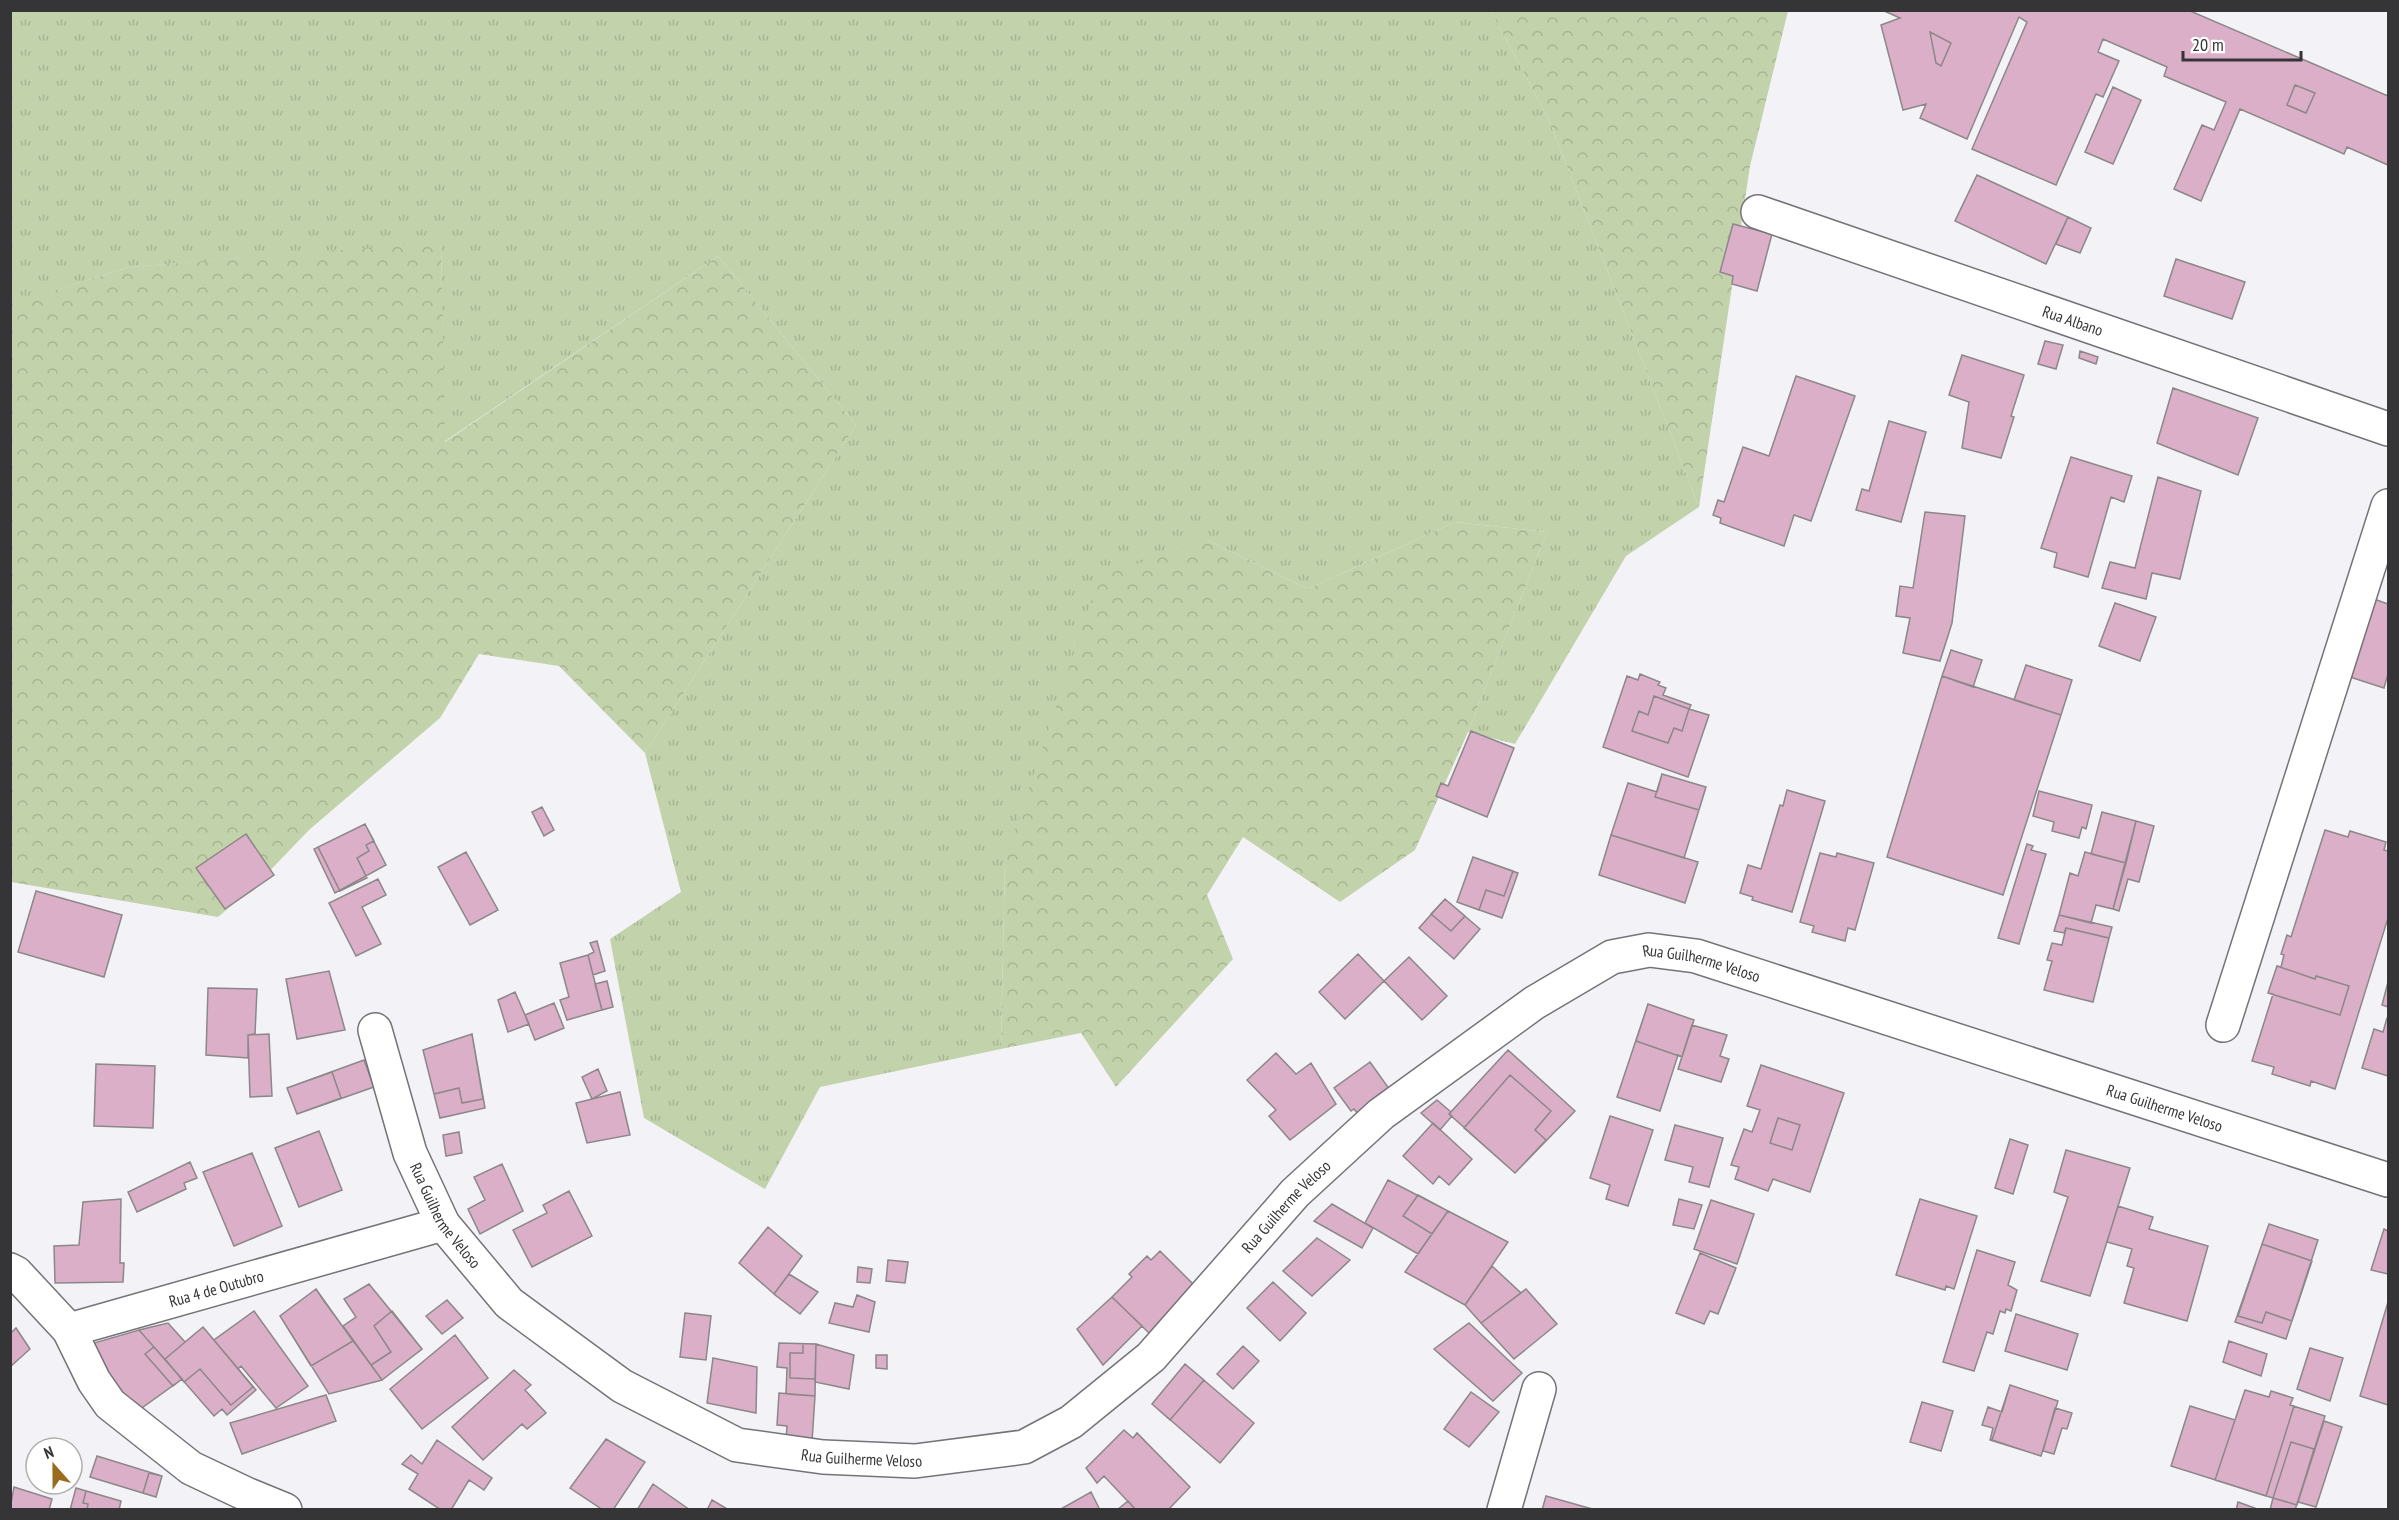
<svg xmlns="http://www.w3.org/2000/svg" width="2399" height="1520" font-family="'PT Sans Narrow',sans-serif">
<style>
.grass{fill:url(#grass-tufts)}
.forest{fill:url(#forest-crowns)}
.building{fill:#dbafc7;stroke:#8c878a;stroke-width:1.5}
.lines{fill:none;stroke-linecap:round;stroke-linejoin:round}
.minor-casing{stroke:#747478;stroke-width:36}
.minor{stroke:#fff;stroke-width:33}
.labels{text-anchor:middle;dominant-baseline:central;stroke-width:6;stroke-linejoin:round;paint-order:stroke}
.street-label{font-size:16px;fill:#353537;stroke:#fff}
</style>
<defs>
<pattern id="grass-tufts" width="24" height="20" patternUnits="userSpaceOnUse" patternTransform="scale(1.5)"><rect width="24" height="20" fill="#c2d2ab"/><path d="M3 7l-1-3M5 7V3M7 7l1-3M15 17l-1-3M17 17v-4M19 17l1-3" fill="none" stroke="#a7b594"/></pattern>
<pattern id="forest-crowns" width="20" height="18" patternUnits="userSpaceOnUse" patternTransform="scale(1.5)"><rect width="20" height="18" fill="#c2d2ab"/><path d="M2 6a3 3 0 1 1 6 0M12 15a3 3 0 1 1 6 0" fill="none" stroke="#a7b594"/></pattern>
</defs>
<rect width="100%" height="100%" fill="#f3f3f7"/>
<!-- grass -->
<path class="grass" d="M 11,11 L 1491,11 L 1549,120 L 1699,507 L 1626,556 L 1515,744 L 1468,732 L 1547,532 L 1455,522 L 1308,589 L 1207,540 L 1005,860 L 1001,1049 L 820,1087 L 765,1189 L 644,1118 L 610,939 L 681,892 L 645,753 L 856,425 L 718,256 L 444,442 L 441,243 L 129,267 L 11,304 Z"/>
<!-- forest -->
<path class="forest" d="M 1491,11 L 1788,11 L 1750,166 L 1699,507 L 1549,120 Z
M 441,242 L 445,442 L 718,256 L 856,425 L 645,753 L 559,666 L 479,654 L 440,718 L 309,830 L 259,882 L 218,917 L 11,882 L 10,304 L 129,267 Z
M 1455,522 L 1547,532 L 1468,732 L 1415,850 L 1340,902 L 1243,837 L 1207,895 L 1233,959 L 1116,1087 L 1081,1033 L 1001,1049 L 1005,860 L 1099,577 L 1207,540 L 1308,589 Z"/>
<!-- building -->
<path class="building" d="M 1882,10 L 2188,10 L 2388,96 L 2388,165 L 2347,147 L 2344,154 L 2240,109 L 2201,201 L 2174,189 L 2202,125 L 2214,130 L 2226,102 L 2164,76 L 2167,67 L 2103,39 L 2098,52 L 2119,61 L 2103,97 L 2096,94 L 2056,185 L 1972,149 L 2027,22 L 2019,17 L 1967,139 L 1920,118 L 1926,104 L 1903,110 L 1881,25 L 1900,18 Z
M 1930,32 L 1951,43 L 1941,66 L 1936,63 Z
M 2295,85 L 2315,93 L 2306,113 L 2287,105 Z
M 2113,87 L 2141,100 L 2113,164 L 2085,152 Z
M 1977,175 L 2068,217 L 2046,264 L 1955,221 Z
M 2068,217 L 2091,228 L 2080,253 L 2056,244 Z
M 1733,224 L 1772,234 L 1757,291 L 1732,284 L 1733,276 L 1720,272 Z
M 2176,259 L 2245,282 L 2232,319 L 2164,296 Z
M 2045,341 L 2063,345 L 2056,369 L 2038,364 Z
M 2080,351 L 2098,357 L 2096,364 L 2079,358 Z
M 1962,355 L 2024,375 L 2011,416 L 2014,417 L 2001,458 L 1962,448 L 1969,402 L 1949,395 Z
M 1796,376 L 1855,396 L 1811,521 L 1794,515 L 1784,546 L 1720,523 L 1721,518 L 1713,515 L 1718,500 L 1724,502 L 1743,447 L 1769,456 Z
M 2173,388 L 2258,418 L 2238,475 L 2157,443 Z
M 1889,421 L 1926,432 L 1901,522 L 1856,510 L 1862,489 L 1869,491 Z
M 2071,457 L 2132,476 L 2124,502 L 2111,497 L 2088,577 L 2054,567 L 2057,553 L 2041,548 Z
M 2158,477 L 2201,491 L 2180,579 L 2152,573 L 2146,599 L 2102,588 L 2110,562 L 2135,568 Z
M 1925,512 L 1965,516 L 1952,623 L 1940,661 L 1903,653 L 1910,618 L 1896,616 L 1900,586 L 1913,588 Z
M 2374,599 L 2388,604 L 2388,674 L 2384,688 L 2350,677 Z
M 2115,603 L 2156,617 L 2140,661 L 2099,646 Z
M 1951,650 L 1982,660 L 1973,687 L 1942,676 Z
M 2026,665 L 2072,680 L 2061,715 L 2014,700 Z
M 1640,674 L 1660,682 L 1658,685 L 1666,688 L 1663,695 L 1691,705 L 1689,709 L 1709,715 L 1688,777 L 1603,747 L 1627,676 L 1638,680 Z
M 1942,676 L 2061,715 L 2003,895 L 1887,857 Z
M 1654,696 L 1689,709 L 1682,731 L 1674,728 L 1668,743 L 1632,731 L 1639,711 L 1648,715 Z
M 1471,731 L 1514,748 L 1487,817 L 1436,796 L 1441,783 L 1448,786 Z
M 1662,774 L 1706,787 L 1699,810 L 1655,797 Z
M 1662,774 L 1706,787 L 1684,858 L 1611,835 L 1628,783 L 1657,792 Z
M 1787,790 L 1825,801 L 1792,912 L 1752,900 L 1753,897 L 1740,893 L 1748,865 L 1761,869 L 1780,805 L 1783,806 Z
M 2039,791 L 2092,805 L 2086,829 L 2082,827 L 2079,838 L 2052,831 L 2054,822 L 2033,816 Z
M 542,807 L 554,830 L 544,836 L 532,812 Z
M 2102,812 L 2136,821 L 2126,863 L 2091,854 Z
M 2136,821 L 2154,826 L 2139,882 L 2128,879 L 2119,911 L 2113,909 Z
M 365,824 L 374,841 L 366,845 L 369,851 L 357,858 L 367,878 L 340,891 L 318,847 Z
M 365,824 L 386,865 L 335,893 L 314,849 Z
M 2325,830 L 2348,837 L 2350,831 L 2386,842 L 2384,850 L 2388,851 L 2388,918 L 2335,1089 L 2311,1081 L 2310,1086 L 2272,1074 L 2274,1067 L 2252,1061 L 2273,994 L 2268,993 L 2277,966 L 2281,967 L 2284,955 L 2281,954 L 2287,935 L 2291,937 Z
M 246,834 L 274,875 L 225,909 L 196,868 Z
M 1611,835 L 1698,862 L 1685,903 L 1599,875 Z
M 2027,844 L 2033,846 L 2031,850 L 2046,854 L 2019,944 L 1998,938 Z
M 466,852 L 498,910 L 470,925 L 438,867 Z
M 2085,852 L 2126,863 L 2113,909 L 2096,905 L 2091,923 L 2059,915 L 2070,873 L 2078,876 Z
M 1820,853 L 1836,857 L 1837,853 L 1874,863 L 1855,930 L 1848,928 L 1845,941 L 1812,932 L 1814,926 L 1800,922 Z
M 1473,857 L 1513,871 L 1504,896 L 1486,890 L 1479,910 L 1457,902 Z
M 1473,857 L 1518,873 L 1502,918 L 1457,902 Z
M 378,879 L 386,895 L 362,907 L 381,944 L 356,956 L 329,903 Z
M 36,891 L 122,915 L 104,977 L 18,952 Z
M 1445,899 L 1465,916 L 1451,931 L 1431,914 Z
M 1445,899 L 1480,929 L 1454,959 L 1419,928 Z
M 2059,915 L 2112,927 L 2109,938 L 2066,928 L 2064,933 L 2054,931 Z
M 2066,928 L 2109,938 L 2093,1002 L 2044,990 L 2052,961 L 2047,960 L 2052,943 L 2062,945 Z
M 597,941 L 605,971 L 593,975 L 588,955 L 594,952 L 590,943 Z
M 1358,954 L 1384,981 L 1345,1019 L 1319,992 Z
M 588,955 L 602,1010 L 567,1020 L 560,1000 L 569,997 L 560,963 Z
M 1409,957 L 1447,996 L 1422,1020 L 1384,981 Z
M 2277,966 L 2315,979 L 2316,976 L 2349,986 L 2340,1015 L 2268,993 Z
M 329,971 L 345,1030 L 297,1039 L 286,979 Z
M 607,981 L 613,1007 L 602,1010 L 595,984 Z
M 2388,982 L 2388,1007 L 2382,1005 Z
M 208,988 L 257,989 L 255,1034 L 248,1035 L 248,1058 L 206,1055 Z
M 515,992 L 529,1024 L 508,1032 L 498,1000 Z
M 554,1003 L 564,1028 L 535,1040 L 525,1015 Z
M 1648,1004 L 1694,1020 L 1682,1057 L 1636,1041 Z
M 1648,1004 L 1694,1020 L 1682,1057 L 1678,1055 L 1660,1111 L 1617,1097 Z
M 2387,1018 L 2388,1018 L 2388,1076 L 2362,1068 L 2374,1029 L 2383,1032 Z
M 1692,1025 L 1727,1035 L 1720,1056 L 1729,1059 L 1721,1082 L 1678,1069 Z
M 269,1034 L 272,1096 L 250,1097 L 248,1035 Z
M 472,1034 L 483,1099 L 462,1103 L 459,1088 L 434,1094 L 423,1050 Z
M 472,1034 L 485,1108 L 440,1118 L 423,1050 Z
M 1508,1050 L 1575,1111 L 1515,1173 L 1449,1114 Z
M 1276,1053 L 1296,1074 L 1311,1063 L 1336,1104 L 1290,1140 L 1269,1116 L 1276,1110 L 1247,1080 Z
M 364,1060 L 374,1087 L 297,1114 L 287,1088 Z
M 1370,1062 L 1390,1090 L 1358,1114 L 1354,1109 L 1351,1111 L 1334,1088 Z
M 96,1064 L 155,1066 L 153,1128 L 94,1126 Z
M 1761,1065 L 1844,1093 L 1810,1192 L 1773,1179 L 1768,1191 L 1735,1179 L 1739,1167 L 1731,1165 L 1744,1129 L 1752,1132 L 1760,1110 L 1747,1106 Z
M 598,1069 L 607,1091 L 592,1099 L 582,1077 Z
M 332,1072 L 341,1098 L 297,1114 L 287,1088 Z
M 1510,1075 L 1551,1111 L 1535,1130 L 1546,1140 L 1515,1173 L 1464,1128 Z
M 620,1092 L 630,1135 L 587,1143 L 576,1103 Z
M 1437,1100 L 1451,1112 L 1449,1114 L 1452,1116 L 1440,1130 L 1421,1113 Z
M 1610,1116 L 1653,1130 L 1628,1206 L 1606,1199 L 1610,1185 L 1590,1178 Z
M 1778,1118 L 1800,1125 L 1792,1150 L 1770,1143 Z
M 1433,1123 L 1472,1159 L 1449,1185 L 1439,1176 L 1433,1184 L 1403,1156 Z
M 1675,1125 L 1723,1138 L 1709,1187 L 1689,1182 L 1693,1167 L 1665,1160 Z
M 319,1131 L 342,1190 L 299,1207 L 275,1148 Z
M 459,1132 L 462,1153 L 446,1156 L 443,1135 Z
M 2010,1139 L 2028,1145 L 2013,1194 L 1995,1188 Z
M 2066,1150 L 2130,1168 L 2090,1296 L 2041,1281 L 2068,1197 L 2054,1192 Z
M 252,1153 L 282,1226 L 234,1246 L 203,1172 Z
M 190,1162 L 197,1178 L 184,1183 L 186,1189 L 137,1212 L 128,1192 Z
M 502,1164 L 523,1211 L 480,1234 L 468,1209 L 485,1200 L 474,1177 Z
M 1388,1180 L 1448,1211 L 1418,1254 L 1365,1223 Z
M 569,1191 L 592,1236 L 532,1267 L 513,1230 L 547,1213 L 543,1205 Z
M 1418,1195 L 1448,1211 L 1432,1234 L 1403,1216 Z
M 121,1199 L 120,1263 L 124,1263 L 123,1282 L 55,1283 L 54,1246 L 79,1245 L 83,1202 Z
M 1679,1199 L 1702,1205 L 1694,1229 L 1673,1225 Z
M 1920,1199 L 1977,1216 L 1954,1289 L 1946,1286 L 1945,1290 L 1896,1275 Z
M 1711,1200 L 1754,1214 L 1737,1264 L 1694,1249 Z
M 1332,1204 L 1373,1228 L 1362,1248 L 1314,1221 Z
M 2118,1206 L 2153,1217 L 2149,1229 L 2208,1246 L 2187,1321 L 2124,1303 L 2134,1268 L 2127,1266 L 2132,1249 L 2107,1242 Z
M 1448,1211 L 1508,1242 L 1465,1305 L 1405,1272 Z
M 2269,1224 L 2318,1240 L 2286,1339 L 2235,1322 Z
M 768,1227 L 802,1256 L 774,1294 L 739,1263 Z
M 2384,1229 L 2388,1231 L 2388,1274 L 2371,1270 Z
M 1317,1238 L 1350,1260 L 1312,1296 L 1283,1271 Z
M 2262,1244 L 2312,1261 L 2292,1321 L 2266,1312 L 2262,1323 L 2238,1316 Z
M 1977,1250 L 2015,1262 L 2008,1285 L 2017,1290 L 2011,1311 L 2006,1309 L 2005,1313 L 2000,1311 L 1993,1334 L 1987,1332 L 1974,1371 L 1943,1362 Z
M 1160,1251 L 1196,1287 L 1150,1334 L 1112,1297 L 1132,1277 L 1129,1274 L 1147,1256 L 1151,1260 Z
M 1700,1253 L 1736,1268 L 1718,1314 L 1710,1311 L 1704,1324 L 1676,1313 Z
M 888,1260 L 908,1262 L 905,1283 L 886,1281 Z
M 1492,1266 L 1521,1293 L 1481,1323 L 1465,1305 Z
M 858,1267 L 872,1269 L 870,1283 L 857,1282 Z
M 789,1274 L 818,1292 L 800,1314 L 774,1294 Z
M 1273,1282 L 1306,1313 L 1280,1341 L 1247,1308 Z
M 369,1284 L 422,1349 L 382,1380 L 343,1326 L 356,1317 L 344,1299 Z
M 316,1289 L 353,1341 L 311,1366 L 280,1316 Z
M 316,1289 L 324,1301 L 382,1380 L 329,1394 L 280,1316 Z
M 1526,1289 L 1557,1324 L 1514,1359 L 1481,1323 Z
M 857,1295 L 875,1302 L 869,1332 L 829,1323 L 835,1303 L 853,1307 Z
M 1112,1297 L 1142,1326 L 1103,1365 L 1077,1329 Z
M 447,1300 L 463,1318 L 442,1334 L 426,1316 Z
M 2388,1302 L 2388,1405 L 2360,1396 Z
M 254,1311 L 308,1386 L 276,1408 L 241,1366 L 238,1369 L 214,1340 Z
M 392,1311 L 422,1349 L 382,1380 L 371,1365 L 391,1352 L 374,1326 Z
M 685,1313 L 711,1316 L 706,1360 L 680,1357 Z
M 2016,1314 L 2078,1334 L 2067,1370 L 2005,1351 Z
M 168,1323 L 185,1342 L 203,1327 L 256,1390 L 227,1415 L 222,1409 L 214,1416 L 139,1330 Z
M 1469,1323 L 1522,1373 L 1493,1401 L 1434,1349 Z
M 203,1327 L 253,1387 L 231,1405 L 200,1369 L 184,1382 L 165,1359 Z
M 16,1328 L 30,1349 L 10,1367 L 10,1334 Z
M 139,1330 L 182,1379 L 139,1410 L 94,1361 L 90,1352 L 94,1343 Z
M 455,1335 L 488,1378 L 422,1429 L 390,1389 Z
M 2229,1341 L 2267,1354 L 2261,1376 L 2223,1362 Z
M 779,1343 L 816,1344 L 815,1396 L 786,1394 L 787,1368 L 777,1367 Z
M 803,1344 L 816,1344 L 815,1379 L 790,1378 L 790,1353 L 803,1353 Z
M 816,1344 L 854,1355 L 849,1389 L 815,1382 Z
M 1243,1346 L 1259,1361 L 1233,1389 L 1217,1374 Z
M 154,1347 L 182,1379 L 173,1386 L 145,1354 Z
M 2310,1348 L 2343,1358 L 2330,1401 L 2297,1389 Z
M 876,1355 L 887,1355 L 887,1369 L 876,1368 Z
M 713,1358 L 757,1367 L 756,1413 L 707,1403 Z
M 1185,1364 L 1204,1380 L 1170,1420 L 1152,1404 Z
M 1185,1364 L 1254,1423 L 1220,1463 L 1152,1404 Z
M 514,1370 L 531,1385 L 525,1390 L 546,1413 L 527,1429 L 522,1424 L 483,1460 L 452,1427 Z
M 2010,1385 L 2058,1401 L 2041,1456 L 1992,1440 Z
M 2010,1385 L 2058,1401 L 2041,1456 L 1990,1440 L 1993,1428 L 1982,1425 L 1988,1407 L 2002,1412 Z
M 2245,1390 L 2269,1397 L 2271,1391 L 2293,1398 L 2290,1405 L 2294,1406 L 2266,1496 L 2215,1480 Z
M 2245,1390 L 2269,1397 L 2271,1391 L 2293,1398 L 2290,1405 L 2325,1416 L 2295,1510 L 2270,1510 L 2273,1498 L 2171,1466 L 2190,1406 L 2235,1420 Z
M 1471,1392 L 1499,1412 L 1469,1447 L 1444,1429 Z
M 779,1393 L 815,1396 L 812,1442 L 786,1440 L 787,1426 L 777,1425 Z
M 326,1395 L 336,1421 L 242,1454 L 230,1423 Z
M 1922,1402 L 1953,1411 L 1941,1451 L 1910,1442 Z
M 2055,1408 L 2072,1413 L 2067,1429 L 2062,1428 L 2054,1454 L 2043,1451 Z
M 2324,1421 L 2342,1427 L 2316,1507 L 2298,1502 Z
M 1124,1430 L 1133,1438 L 1137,1433 L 1190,1487 L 1168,1510 L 1136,1510 L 1104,1476 L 1097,1483 L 1086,1468 Z
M 606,1439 L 645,1462 L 613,1510 L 603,1510 L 570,1488 Z
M 437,1440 L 492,1478 L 484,1490 L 469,1480 L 451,1510 L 441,1510 L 409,1489 L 418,1474 L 402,1464 L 411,1455 L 422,1464 Z
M 2291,1442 L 2314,1449 L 2297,1505 L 2273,1498 Z
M 97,1456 L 162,1476 L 156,1497 L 90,1477 Z
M 149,1473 L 162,1476 L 156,1497 L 143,1493 Z
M 653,1484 L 690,1510 L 637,1510 Z
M 14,1487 L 52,1499 L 49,1510 L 10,1509 Z
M 76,1488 L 121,1501 L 119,1510 L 70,1510 Z
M 86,1491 L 121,1501 L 119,1510 L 87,1510 L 88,1504 L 83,1503 Z
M 1091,1492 L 1100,1510 L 1059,1510 Z
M 1546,1496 L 1596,1510 L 1542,1510 Z
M 712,1500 L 729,1510 L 707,1510 Z
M 1128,1501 L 1136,1510 L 1117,1510 Z
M 2238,1502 L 2260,1510 L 2236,1510 Z"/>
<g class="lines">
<!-- minor casing -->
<g class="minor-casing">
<g id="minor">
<path id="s1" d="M 1758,212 L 2388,429"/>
<path d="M 2223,1025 L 2388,506"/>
<path id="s2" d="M 375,1030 L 410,1153 L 443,1224 L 509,1303 L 622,1386 L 737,1445 L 823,1457 L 915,1461 L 1024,1447 L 1071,1422 L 1151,1357 L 1295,1193 L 1381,1114 L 1534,1003 L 1612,957 L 1649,950 L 1696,956 L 2388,1180"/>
<path d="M 10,1270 L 16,1273 L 69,1330 L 94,1381 L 110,1404 L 191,1468 L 246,1494 L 285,1510"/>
<path id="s3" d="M 69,1330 L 443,1224"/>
<path d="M 1504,1510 L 1539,1389"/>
</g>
</g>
<!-- minor -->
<use href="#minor" class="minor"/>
</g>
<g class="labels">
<!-- street labels -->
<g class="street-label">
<text stroke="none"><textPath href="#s1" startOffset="333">Rua Albano</textPath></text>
<text stroke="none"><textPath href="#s2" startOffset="1730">Rua Guilherme Veloso</textPath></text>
<text stroke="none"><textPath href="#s2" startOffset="2216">Rua Guilherme Veloso</textPath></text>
<text stroke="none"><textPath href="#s2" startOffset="1226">Rua Guilherme Veloso</textPath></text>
<text stroke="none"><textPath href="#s2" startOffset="200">Rua Guilherme Veloso</textPath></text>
<text stroke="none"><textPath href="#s3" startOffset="153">Rua 4 de Outubro</textPath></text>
<text stroke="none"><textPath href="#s2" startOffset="704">Rua Guilherme Veloso</textPath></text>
</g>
</g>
<!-- border -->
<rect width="2399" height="1520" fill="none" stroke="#353537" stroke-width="24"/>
<!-- north arrow -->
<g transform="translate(54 1466) rotate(339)"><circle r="28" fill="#ffffff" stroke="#aeaeaf" stroke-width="1.5"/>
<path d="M0-4.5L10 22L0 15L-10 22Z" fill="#9a6b1c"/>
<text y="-9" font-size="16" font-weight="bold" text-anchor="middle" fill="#353537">N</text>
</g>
<!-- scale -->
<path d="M2183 51v9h118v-9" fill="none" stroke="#353537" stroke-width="3"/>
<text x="2192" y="51" font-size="18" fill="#353537" stroke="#ffffff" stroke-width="4.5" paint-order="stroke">20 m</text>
</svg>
